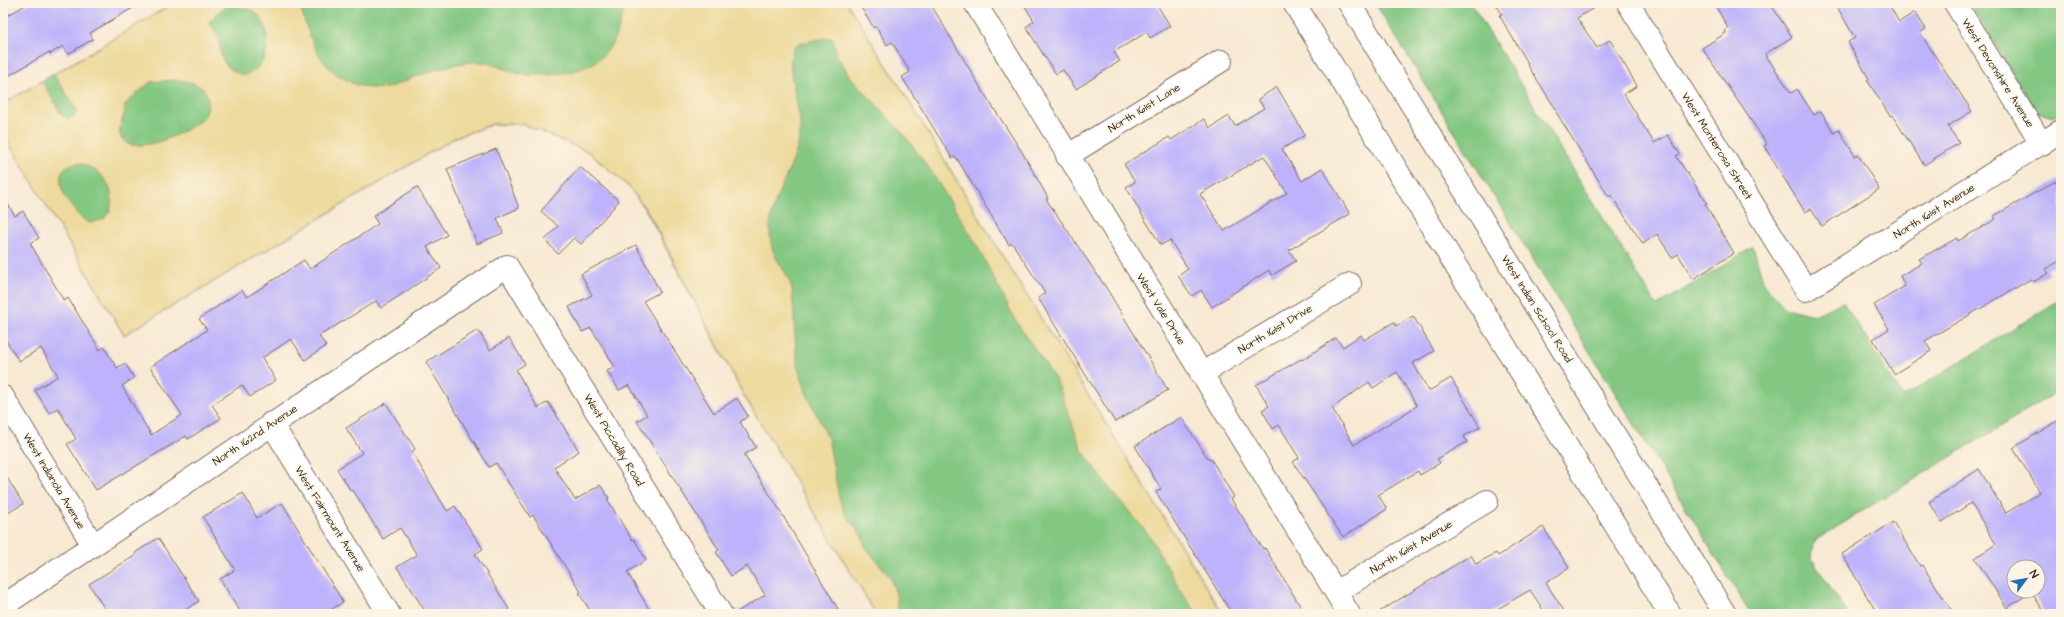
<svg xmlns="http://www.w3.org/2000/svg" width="2064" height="617" font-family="'Architects Daughter',sans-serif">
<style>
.green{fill:#83c882;stroke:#5f7950}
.sand{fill:#eeda9e;stroke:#94825e;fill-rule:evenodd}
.building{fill:#bdb2fb;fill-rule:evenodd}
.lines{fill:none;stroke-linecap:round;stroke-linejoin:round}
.street-casing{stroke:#7d6d5d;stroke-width:24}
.secondary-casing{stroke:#7d6d5d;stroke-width:24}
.street{stroke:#fff;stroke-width:22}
.secondary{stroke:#fff;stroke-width:22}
.labels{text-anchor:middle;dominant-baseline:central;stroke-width:3;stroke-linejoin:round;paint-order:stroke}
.street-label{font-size:11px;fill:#3b2a1e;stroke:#fcf5e5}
</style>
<rect width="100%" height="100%" fill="#fcf5e5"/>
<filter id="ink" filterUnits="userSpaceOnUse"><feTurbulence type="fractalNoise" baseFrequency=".025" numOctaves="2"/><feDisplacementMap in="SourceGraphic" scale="8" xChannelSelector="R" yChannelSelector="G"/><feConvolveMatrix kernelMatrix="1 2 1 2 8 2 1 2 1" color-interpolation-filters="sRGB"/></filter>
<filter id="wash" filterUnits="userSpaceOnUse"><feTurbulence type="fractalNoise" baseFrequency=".012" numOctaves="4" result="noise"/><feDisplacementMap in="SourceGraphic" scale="16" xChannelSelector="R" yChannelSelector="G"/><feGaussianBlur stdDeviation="0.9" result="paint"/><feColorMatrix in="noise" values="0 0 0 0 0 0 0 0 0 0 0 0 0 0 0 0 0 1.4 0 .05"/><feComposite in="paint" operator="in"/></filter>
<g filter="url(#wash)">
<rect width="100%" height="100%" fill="#f8e9d3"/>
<!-- green -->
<path class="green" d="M 174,3 L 847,3 L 899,85 L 989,234 L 1223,614 L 876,614 L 743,394 L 648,214 L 630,188 L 589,152 L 523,124 L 493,124 L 456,137 L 124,335 L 3,133 L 3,104 Z
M 1375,3 L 1471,3 L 1657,306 L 1753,247 L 1764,284 L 1785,308 L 1814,315 L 1843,302 L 1903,397 L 2061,299 L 2061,389 L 1814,541 L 1812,559 L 1848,614 L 1751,614 Z
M 1970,3 L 2061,3 L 2061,113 L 2054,117 L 2036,112 Z"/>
<!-- sand -->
<path class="sand" d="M 174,3 L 228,3 L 208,23 C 229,36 208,66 244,75 C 270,69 276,29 255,12 C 248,6 237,10 229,3 L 299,3 C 310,37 316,67 352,83 C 364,88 378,90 391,87 C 397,85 404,81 410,79 C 431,71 452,63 474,62 C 490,61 506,71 521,74 C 535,77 550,75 563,73 C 609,66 615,43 626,3 L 847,3 L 899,85 L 989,234 L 1223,614 L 1198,614 L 1196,612 L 1181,591 L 1149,535 L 1106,484 L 1082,450 L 1057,382 L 1016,321 L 974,240 L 931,171 L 906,137 L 849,75 L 837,55 L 832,37 L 798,43 C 780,59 801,105 800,128 C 800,165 768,196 770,233 C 771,261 786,266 792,289 L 797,365 L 808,397 L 828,438 L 839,498 L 845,514 L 860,533 L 866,548 L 890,577 L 896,594 L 898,614 L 876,614 L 743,394 L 649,214 L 630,188 L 589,152 L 523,124 L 493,124 L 456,137 L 124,335 L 3,133 L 3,104 L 42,81 L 61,114 L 66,118 L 70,119 L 77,113 L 77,110 L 54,74 ZM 174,80 C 190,81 210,85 208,105 C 207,109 207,113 204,117 C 193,130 135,158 122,139 C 114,127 128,117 124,105 L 150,82 ZM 79,163 C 102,170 117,187 110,211 L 104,219 L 90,223 C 70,215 41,166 79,163 Z"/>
<g id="blocks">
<!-- building -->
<path class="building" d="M 29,3 L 141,3 L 90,33 L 93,39 L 68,54 L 63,46 L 50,54 L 49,52 L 3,79 L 3,18 Z
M 858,3 L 930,3 L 982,90 L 1022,152 L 1048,198 L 1046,199 L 1105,286 L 1168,390 L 1115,422 L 1038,298 L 1045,293 L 1012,243 L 1009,245 L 956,157 L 952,158 L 902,77 L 910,72 L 892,42 L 887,45 L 876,26 L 874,28 Z
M 1023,3 L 1156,3 L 1170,26 L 1150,38 L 1147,32 L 1114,52 L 1120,61 L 1076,89 L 1063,70 L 1056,74 L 1038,46 L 1026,27 L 1034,21 Z
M 1495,3 L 1602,3 L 1577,18 L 1597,48 L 1610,40 L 1637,86 L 1624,94 L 1654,143 L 1668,135 L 1680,154 L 1676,156 L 1707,203 L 1705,204 L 1734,253 L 1693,279 L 1678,254 L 1672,258 L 1657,234 L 1643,244 L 1611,195 L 1609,197 L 1556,112 L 1557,111 L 1527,64 L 1528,63 L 1499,15 L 1502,14 Z
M 1714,3 L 1770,3 L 1792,37 L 1765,54 L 1791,93 L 1797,89 L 1814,115 L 1821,111 L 1834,133 L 1839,130 L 1855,156 L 1858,154 L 1879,189 L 1822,226 L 1811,209 L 1805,212 L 1764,146 L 1767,144 L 1702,48 L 1726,33 L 1725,30 L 1728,28 Z
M 1835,3 L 1888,3 L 1899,22 L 1915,12 L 1926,29 L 1920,33 L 1972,111 L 1948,126 L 1959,143 L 1924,165 L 1892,115 L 1890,116 L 1867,80 L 1869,79 L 1848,42 L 1855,38 Z
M 1277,87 L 1305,135 L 1282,149 L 1302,181 L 1322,168 L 1350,214 L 1289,250 L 1296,261 L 1272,275 L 1269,270 L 1212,307 L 1201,290 L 1192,296 L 1178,276 L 1188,269 L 1170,240 L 1161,245 L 1145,220 L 1126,187 L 1135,182 L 1124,164 L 1169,137 L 1171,140 L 1204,119 L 1210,128 L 1229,116 L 1235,126 L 1264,108 L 1258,99 ZM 1264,156 L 1287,193 L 1224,231 L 1200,194 Z
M 496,149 L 519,208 L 497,218 L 503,233 L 477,244 L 447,169 Z
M 580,167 L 619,201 L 581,244 L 574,238 L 558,254 L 545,240 L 558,226 L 541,211 Z
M 2061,178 L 2061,260 L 2046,269 L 2049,273 L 2033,282 L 2031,279 L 1925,341 L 1931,351 L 1894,374 L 1873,339 L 1889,329 L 1874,305 L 1905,286 L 1900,276 L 1922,263 L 1919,259 L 1957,238 L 1958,241 L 1996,219 L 1994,216 Z
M 417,187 L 447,235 L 427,247 L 441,268 L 381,308 L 376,301 L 319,336 L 326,346 L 305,360 L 291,339 L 262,358 L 276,380 L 250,397 L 242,385 L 212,405 L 221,418 L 188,439 L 186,436 L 96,490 L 67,444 L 76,439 L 58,408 L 49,413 L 35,390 L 58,376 L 41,348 L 19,361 L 3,336 L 3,196 L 15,216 L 23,211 L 39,238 L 30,243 L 64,301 L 68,298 L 100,350 L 104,347 L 117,368 L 125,363 L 134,378 L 122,386 L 151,435 L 182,415 L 150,367 L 207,330 L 199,319 L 242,290 L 247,297 L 304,260 L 310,269 L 378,224 L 373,216 Z
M 636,245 L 660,292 L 643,301 L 714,413 L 737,398 L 748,416 L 740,422 L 756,447 L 744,455 L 776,504 L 841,614 L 734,614 L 765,595 L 747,566 L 731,576 L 716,552 L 719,550 L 637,421 L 647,415 L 629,385 L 619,390 L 607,371 L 615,367 L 591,328 L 582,332 L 569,307 L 592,295 L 581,274 Z
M 1413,316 L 1434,351 L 1413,363 L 1429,391 L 1451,378 L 1480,427 L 1464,436 L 1467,442 L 1437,459 L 1440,463 L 1420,475 L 1418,471 L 1378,495 L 1387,509 L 1343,537 L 1293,462 L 1299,458 L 1279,425 L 1273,429 L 1262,410 L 1269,406 L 1256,385 L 1301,359 L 1302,360 L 1336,338 L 1343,347 L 1361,335 L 1364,340 L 1394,322 L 1396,326 ZM 1397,372 L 1417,406 L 1354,445 L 1332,408 L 1369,382 L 1373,388 Z
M 478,330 L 490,350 L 509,338 L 525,364 L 516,370 L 538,408 L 548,402 L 579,451 L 554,467 L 575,500 L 600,485 L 609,498 L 607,499 L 632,540 L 634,539 L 646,560 L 627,572 L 652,614 L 592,614 L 579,593 L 581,592 L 533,515 L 530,517 L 496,463 L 489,467 L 426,362 Z
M 386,403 L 415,449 L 412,452 L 447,511 L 455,506 L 483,549 L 475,554 L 512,614 L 427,614 L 397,567 L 417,555 L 400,528 L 383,539 L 353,490 L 351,491 L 337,469 L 362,453 L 346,428 Z
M 1181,417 L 1209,460 L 1211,459 L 1234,497 L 1231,499 L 1263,549 L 1265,548 L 1305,614 L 1232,614 L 1156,492 L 1161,489 L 1135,446 Z
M 2061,419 L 2061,614 L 2046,614 L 2031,592 L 2007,608 L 1975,558 L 1996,544 L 1971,503 L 1942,522 L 1929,502 L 1979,469 L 2006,513 L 2040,492 L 2013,448 ZM 2014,567 L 2038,567 L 2038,591 L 2014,591 Z
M 3,471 L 23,504 L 3,516 Z
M 243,493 L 257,518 L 282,503 L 343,602 L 325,614 L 242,614 L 220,579 L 235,570 L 203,517 Z
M 1893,522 L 1920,566 L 1922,565 L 1954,614 L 1878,614 L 1869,600 L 1842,554 Z
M 1543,527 L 1569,568 L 1546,583 L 1566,614 L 1546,614 L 1530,590 L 1489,614 L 1376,614 L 1471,555 L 1476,564 L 1496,553 L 1498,556 Z
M 158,538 L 199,601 L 179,614 L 108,614 L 89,584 L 136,555 L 135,553 Z"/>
</g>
</g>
<g filter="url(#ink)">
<use href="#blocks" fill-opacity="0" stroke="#7d6d5d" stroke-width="1"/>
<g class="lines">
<!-- street casing -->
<g class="street-casing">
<path id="street" d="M 975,3 L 1349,614
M 1628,3 L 1806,290 L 2061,131
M 1955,3 L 2042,144
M 1067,156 L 1221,61
M 1201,374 L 1350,284
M 3,397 L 93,545
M 271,423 L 389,614
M 1336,592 L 1487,501
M 3,606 L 507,266 L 721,614"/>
</g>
<!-- secondary casing -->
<g class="secondary-casing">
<path id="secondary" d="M 1294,3 L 1670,614
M 1349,3 L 1725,614"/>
</g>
<!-- street -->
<use href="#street" class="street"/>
<!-- secondary -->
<use href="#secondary" class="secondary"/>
</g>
</g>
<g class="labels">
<!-- street labels -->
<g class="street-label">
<text transform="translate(1998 73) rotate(58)">West Devonshire Avenue</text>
<text transform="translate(1144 108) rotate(-32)">North 161st Lane</text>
<text transform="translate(1717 146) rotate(58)">West Monterosa Street</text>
<text transform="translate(1934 211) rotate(-32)">North 161st Avenue</text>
<text transform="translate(1161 309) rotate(58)">West Vale Drive</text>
<text transform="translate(1537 309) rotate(58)">West Indian School Road</text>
<text transform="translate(1275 329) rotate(-31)">North 161st Drive</text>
<text transform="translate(255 435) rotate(-34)">North 162nd Avenue</text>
<text transform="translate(614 440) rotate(59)">West Piccadilly Road</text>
<text transform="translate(54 481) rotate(59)">West Indianola Avenue</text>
<text transform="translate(330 519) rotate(58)">West Fairmount Avenue</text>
<text transform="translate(1411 547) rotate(-31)">North 161st Avenue</text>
</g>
</g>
<!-- margin -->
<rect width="2064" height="617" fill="none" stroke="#fcf5e5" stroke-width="16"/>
<!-- north arrow -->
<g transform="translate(2026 579) rotate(58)"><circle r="19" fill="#fcf5e5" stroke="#afa495"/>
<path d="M0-3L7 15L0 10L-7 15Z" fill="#1f6fb2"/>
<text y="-6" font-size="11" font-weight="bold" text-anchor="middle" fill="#3b2a1e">N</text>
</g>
</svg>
